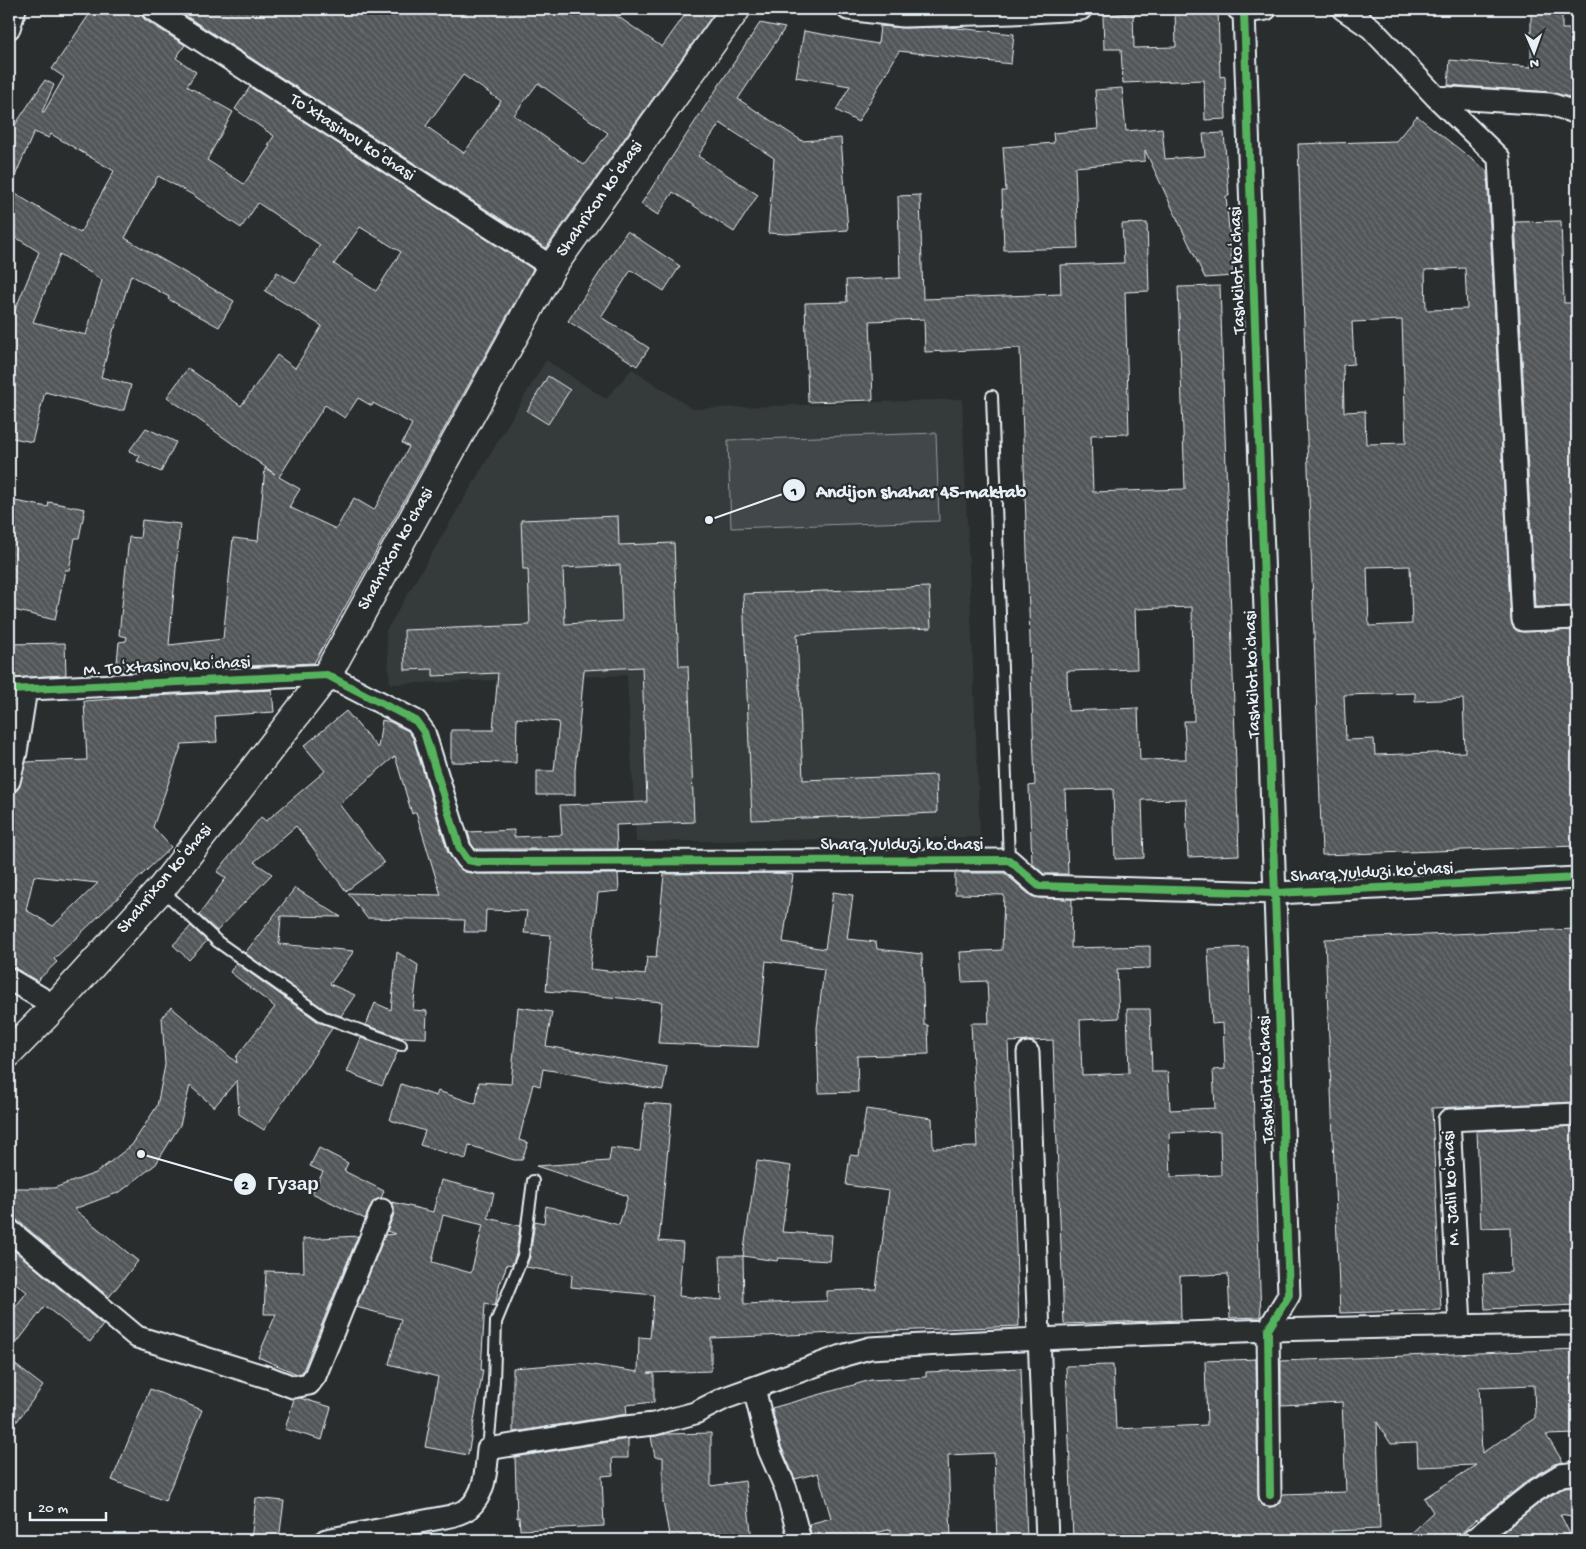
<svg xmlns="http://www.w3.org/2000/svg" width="1586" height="1549" font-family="'Gochi Hand',sans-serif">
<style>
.built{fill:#363a3b}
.park{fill:#424648;stroke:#959ca0}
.building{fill:url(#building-back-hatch);stroke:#e8f1f8;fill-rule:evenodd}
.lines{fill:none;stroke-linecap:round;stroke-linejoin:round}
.lane-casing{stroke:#e8f1f8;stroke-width:14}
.street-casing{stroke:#e8f1f8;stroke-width:25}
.secondary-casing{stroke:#e8f1f8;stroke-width:31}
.lane{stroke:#2a2d2e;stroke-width:10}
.street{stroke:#2a2d2e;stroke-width:21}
.secondary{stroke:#2a2d2e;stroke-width:28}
.cycleway-casing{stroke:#2a2d2e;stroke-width:11}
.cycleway{stroke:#56b35d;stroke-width:8}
.labels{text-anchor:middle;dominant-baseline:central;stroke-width:4.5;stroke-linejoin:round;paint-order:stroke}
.street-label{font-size:18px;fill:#e8f1f8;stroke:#2a2d2e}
.leader{fill:none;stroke:#e8f1f8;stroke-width:2}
.callout-dot{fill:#e8f1f8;stroke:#2a2d2e;stroke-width:2}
.mark-label{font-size:15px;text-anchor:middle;font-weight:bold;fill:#111}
.callout-label{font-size:19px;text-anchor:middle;font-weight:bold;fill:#e8f1f8;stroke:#2a2d2e;stroke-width:4.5;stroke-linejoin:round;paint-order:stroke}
</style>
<defs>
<pattern id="building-back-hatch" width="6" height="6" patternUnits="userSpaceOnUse" patternTransform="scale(1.25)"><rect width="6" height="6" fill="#535759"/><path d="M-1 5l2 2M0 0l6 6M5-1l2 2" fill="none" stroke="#6c7072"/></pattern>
</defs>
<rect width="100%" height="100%" fill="#2a2d2e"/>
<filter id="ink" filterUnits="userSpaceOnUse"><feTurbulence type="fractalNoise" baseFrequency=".02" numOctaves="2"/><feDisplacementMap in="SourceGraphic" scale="10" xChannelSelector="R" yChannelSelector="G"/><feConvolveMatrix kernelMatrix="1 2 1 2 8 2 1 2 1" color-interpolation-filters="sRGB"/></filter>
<g filter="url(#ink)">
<!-- built -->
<path class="built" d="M 546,360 L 606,399 L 632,369 L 692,409 L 962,399 L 980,837 L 636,842 L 627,675 L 390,684 L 386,631 Z"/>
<!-- park -->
<path class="park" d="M 936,433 L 939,521 L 731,528 L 728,440 Z"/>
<!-- building -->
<path class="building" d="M 93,9 L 140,9 L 141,15 L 145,20 L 185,45 L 176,58 L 196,72 L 187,86 L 233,112 L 207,160 L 244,184 L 270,146 L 268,145 L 274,136 L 235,109 L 250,87 L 533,269 L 314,663 L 116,672 L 119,642 L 126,641 L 127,637 L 119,635 L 129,537 L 140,538 L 142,520 L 180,524 L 169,645 L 223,639 L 233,538 L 258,541 L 265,468 L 275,474 L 167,397 L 188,368 L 241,406 L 277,355 L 295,368 L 322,326 L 265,291 L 277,272 L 296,283 L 320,245 L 258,203 L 241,228 L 193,195 L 158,176 L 125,238 L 234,301 L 219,327 L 168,299 L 169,297 L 131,275 L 115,328 L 114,328 L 101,377 L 131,385 L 124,410 L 116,410 L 45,392 L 32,442 L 9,437 L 9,321 L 12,323 L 15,310 L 39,252 L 9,233 L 9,134 L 45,80 L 54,85 L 42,112 L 44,112 L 64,77 L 52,69 ZM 34,132 L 49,138 L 51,134 L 114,171 L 80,233 L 9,190 ZM 360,227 L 401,252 L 376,291 L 334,264 ZM 60,254 L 102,280 L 86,335 L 33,322 ZM 358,398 L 372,406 L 373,403 L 412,424 L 402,443 L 409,447 L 374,510 L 354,498 L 336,529 L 289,507 L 300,489 L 279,477 L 325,405 L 345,418 Z
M 175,9 L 607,9 L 662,47 L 689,9 L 717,9 L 546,248 ZM 463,75 L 501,101 L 464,153 L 426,126 ZM 538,83 L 608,133 L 584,165 L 514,115 Z
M 1218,9 L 1220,77 L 1225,76 L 1226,119 L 1205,120 L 1204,80 L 1123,83 L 1121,49 L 1104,49 L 1103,15 L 1133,13 L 1134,48 L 1176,47 L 1175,11 Z
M 1531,9 L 1562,9 L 1562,29 L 1577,29 L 1577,99 L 1551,92 L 1448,85 L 1450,60 L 1531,67 Z
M 760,23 L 785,28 L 738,99 L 802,141 L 841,138 L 848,230 L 787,234 L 768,233 L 774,158 L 720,123 L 698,156 L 758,195 L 734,232 L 673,192 L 658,215 L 641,204 Z
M 880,26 L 903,28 L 948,27 L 1014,34 L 1011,64 L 899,51 L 858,122 L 836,110 L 850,86 L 796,77 L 804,31 L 878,44 Z
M 1122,88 L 1126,131 L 1162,128 L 1165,159 L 1205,156 L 1203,134 L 1224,133 L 1229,196 L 1226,196 L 1233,276 L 1205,278 L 1145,150 L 1145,161 L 1075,167 L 1078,248 L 1004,250 L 1002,191 L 1006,191 L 1003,147 L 1054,143 L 1053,133 L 1098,129 L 1095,90 Z
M 1417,116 L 1487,171 L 1511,621 L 1513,627 L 1518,631 L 1523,632 L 1577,630 L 1577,674 L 1576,675 L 1577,846 L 1322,855 L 1305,385 L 1306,385 L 1298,144 L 1396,141 ZM 1465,268 L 1467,309 L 1426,310 L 1425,270 ZM 1402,320 L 1406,443 L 1366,444 L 1365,411 L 1344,412 L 1343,365 L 1354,364 L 1352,322 ZM 1410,566 L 1412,624 L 1369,626 L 1367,567 ZM 1415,693 L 1415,701 L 1463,699 L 1465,752 L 1375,755 L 1374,739 L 1346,740 L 1344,695 Z
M 920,195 L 923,299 L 1061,294 L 1060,265 L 1124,263 L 1122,224 L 1147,223 L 1149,291 L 1125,292 L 1129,434 L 1091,435 L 1093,492 L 1185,489 L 1178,287 L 1220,286 L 1239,855 L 1188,857 L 1186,799 L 1142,800 L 1144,858 L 1115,859 L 1113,789 L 1065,790 L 1068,874 L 1044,874 L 1032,863 L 1029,786 L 1035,785 L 1020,348 L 925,352 L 924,319 L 870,321 L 873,400 L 808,402 L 805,303 L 847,302 L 846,280 L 900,278 L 898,196 ZM 1192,607 L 1194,721 L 1184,721 L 1186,759 L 1140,760 L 1138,708 L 1068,711 L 1067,671 L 1137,669 L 1135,609 Z
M 1561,221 L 1564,303 L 1577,303 L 1577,363 L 1573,363 L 1575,420 L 1577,420 L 1577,606 L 1535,607 L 1515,222 Z
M 627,231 L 680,266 L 664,291 L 631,270 L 601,317 L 649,348 L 637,366 L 568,321 Z
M 548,376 L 570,390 L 548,424 L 527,411 Z
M 146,428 L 176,442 L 161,472 L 137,461 L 140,456 L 129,451 Z
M 9,500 L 48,507 L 49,502 L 85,509 L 79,538 L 75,538 L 69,570 L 65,570 L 55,620 L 9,609 Z
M 618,516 L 619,545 L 674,543 L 679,666 L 688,666 L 694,822 L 616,825 L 617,849 L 475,849 L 471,843 L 468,832 L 514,830 L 514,837 L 562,835 L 560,805 L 647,802 L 642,667 L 584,670 L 575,771 L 575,795 L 537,795 L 537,771 L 554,771 L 559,722 L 517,718 L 516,763 L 451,762 L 451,730 L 493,730 L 498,673 L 433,676 L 433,669 L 405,670 L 404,630 L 530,625 L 528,569 L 523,569 L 521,520 ZM 620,565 L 622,621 L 565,624 L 563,568 Z
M 929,587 L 931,628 L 797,634 L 803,780 L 936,775 L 937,813 L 752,820 L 743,594 Z
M 65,643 L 66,675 L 9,678 L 9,644 Z
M 272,690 L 274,712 L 215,716 L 217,742 L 182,744 L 153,827 L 171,847 L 54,959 L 57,962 L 37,981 L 15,968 L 9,967 L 9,793 L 13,793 L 18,789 L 26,762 L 87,760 L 84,701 L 113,699 L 113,698 ZM 34,876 L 98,883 L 53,926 L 26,910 Z
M 346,711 L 378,748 L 382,720 L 390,722 L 408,731 L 413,738 L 448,853 L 458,867 L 465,872 L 478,874 L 618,874 L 619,891 L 598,893 L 590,969 L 645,975 L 647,957 L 656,958 L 664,874 L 780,873 L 793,875 L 783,942 L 825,949 L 833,892 L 853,895 L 847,939 L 876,942 L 877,949 L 922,954 L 924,1025 L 928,1025 L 929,1054 L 857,1056 L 858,1092 L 819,1093 L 817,1028 L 824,969 L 766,961 L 758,1047 L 658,1043 L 662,1002 L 546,991 L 551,935 L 524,933 L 527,911 L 486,910 L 485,932 L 464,932 L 465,920 L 367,918 L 348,893 L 441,895 L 416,812 L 412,814 L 395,756 L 339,804 L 384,863 L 346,891 L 296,826 L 254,862 L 272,874 L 217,931 L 199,915 L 226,878 L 217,872 L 261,817 L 266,821 L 325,771 L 304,746 Z
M 955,873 L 1004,873 L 1031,896 L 1039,898 L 1072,899 L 1071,948 L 1150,946 L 1150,968 L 1117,969 L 1119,1018 L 1080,1020 L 1082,1075 L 1129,1073 L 1127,1009 L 1150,1009 L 1152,1072 L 1168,1072 L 1170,1110 L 1215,1108 L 1213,1070 L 1225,1069 L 1223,1023 L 1212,1024 L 1208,949 L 1248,947 L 1261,1317 L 1230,1318 L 1228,1274 L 1180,1276 L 1181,1320 L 1064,1324 L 1053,1040 L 1008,1042 L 1019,1326 L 711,1338 L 711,1371 L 648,1373 L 654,1374 L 654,1402 L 626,1405 L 627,1414 L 513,1432 L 513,1368 L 579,1363 L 638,1372 L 639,1337 L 650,1338 L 654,1295 L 571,1287 L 572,1275 L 526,1267 L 530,1257 L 535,1221 L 544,1223 L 546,1206 L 619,1225 L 628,1196 L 536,1166 L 609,1161 L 611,1148 L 640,1151 L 645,1103 L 672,1105 L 659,1241 L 683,1243 L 679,1296 L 722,1300 L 720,1256 L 743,1256 L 744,1304 L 827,1301 L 827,1291 L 876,1289 L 889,1191 L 846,1185 L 850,1155 L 859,1156 L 866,1109 L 932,1118 L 933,1148 L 977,1147 L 971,1023 L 989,1023 L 987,981 L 962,982 L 960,952 L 1002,950 L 1004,895 L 955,894 ZM 1220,1131 L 1221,1175 L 1171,1177 L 1169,1133 Z
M 295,888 L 341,917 L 281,916 L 279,944 L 354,951 L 330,984 L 355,995 L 341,1016 L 327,1011 L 245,953 Z
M 191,926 L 207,941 L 189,960 L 173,945 Z
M 1577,929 L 1577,1102 L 1432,1108 L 1441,1310 L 1340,1313 L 1325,939 Z
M 397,952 L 418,965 L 413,1010 L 427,1011 L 426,1038 L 404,1037 L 403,1038 L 366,1025 L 375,1003 L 391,1010 Z
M 236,963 L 320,1023 L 333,1027 L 264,1130 L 239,1114 L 237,1080 L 214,1107 L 190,1086 L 180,1125 L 156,1164 L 120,1192 L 74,1209 L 138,1261 L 109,1297 L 17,1220 L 9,1218 L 9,1188 L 54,1188 L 96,1173 L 132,1145 L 157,1106 L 165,1065 L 162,1017 L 171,1007 L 237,1063 L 236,1057 L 275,1007 L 230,972 Z
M 518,1007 L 552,1012 L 546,1046 L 667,1067 L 663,1090 L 543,1069 L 540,1086 L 533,1084 L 519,1140 L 528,1143 L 522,1160 L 514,1160 L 469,1145 L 466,1159 L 420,1145 L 425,1131 L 390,1120 L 401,1084 L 436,1096 L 438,1091 L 476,1104 L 479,1082 L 511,1084 Z
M 361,1038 L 398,1051 L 382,1086 L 347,1072 Z
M 1577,1126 L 1577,1160 L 1573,1161 L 1577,1252 L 1577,1305 L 1485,1309 L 1483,1274 L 1511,1272 L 1510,1227 L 1481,1228 L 1477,1131 Z
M 319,1148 L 348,1163 L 344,1171 L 384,1191 L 381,1198 L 375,1200 L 371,1205 L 365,1219 L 312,1193 L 323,1172 L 310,1166 Z
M 757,1161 L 791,1166 L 782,1232 L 832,1235 L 830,1261 L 778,1258 L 777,1261 L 743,1256 Z
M 441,1180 L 494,1193 L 488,1218 L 520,1226 L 516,1254 L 512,1265 L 507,1264 L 501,1282 L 500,1282 L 495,1306 L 485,1303 L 481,1370 L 483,1370 L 468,1455 L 425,1447 L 438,1377 L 389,1364 L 401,1319 L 356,1307 L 385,1235 L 395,1234 L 387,1231 L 394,1214 L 394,1208 L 392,1202 L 433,1212 ZM 443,1215 L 483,1225 L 471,1273 L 432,1262 Z
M 358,1236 L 302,1373 L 297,1374 L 258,1357 L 276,1314 L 264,1314 L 266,1271 L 304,1272 L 303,1239 Z
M 9,1246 L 103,1325 L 90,1342 L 45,1306 L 9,1353 L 9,1315 L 27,1292 L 9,1278 Z
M 1577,1349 L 1577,1434 L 1546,1435 L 1563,1462 L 1554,1464 L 1527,1481 L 1477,1521 L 1476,1519 L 1454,1540 L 1403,1540 L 1433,1512 L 1424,1498 L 1476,1465 L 1418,1467 L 1417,1443 L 1391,1444 L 1377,1422 L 1380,1529 L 1331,1531 L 1337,1540 L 1073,1540 L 1066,1366 L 1113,1365 L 1116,1429 L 1207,1425 L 1205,1361 L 1256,1359 L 1258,1495 L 1259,1501 L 1263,1506 L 1271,1507 L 1277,1505 L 1281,1502 L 1282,1494 L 1346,1492 L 1342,1402 L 1281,1405 L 1281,1361 ZM 1534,1385 L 1535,1418 L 1482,1453 L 1479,1387 Z
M 9,1360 L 43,1386 L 9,1432 Z
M 1021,1368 L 1027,1540 L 997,1540 L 994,1453 L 948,1455 L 951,1540 L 891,1540 L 891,1529 L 851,1540 L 812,1540 L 809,1524 L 831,1518 L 818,1473 L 795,1479 L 781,1446 L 772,1408 L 871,1380 L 926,1377 L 926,1372 Z
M 150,1389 L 202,1410 L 165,1501 L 112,1480 Z
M 300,1398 L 331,1407 L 322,1440 L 285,1429 L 294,1399 Z
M 711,1433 L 711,1486 L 745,1481 L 752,1540 L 670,1540 L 663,1502 L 663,1457 L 655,1457 L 651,1437 L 666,1434 Z
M 628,1439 L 628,1458 L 612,1458 L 613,1475 L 602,1476 L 604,1526 L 520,1530 L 519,1517 L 517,1518 L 515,1457 Z
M 1577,1486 L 1577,1517 L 1560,1514 L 1573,1540 L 1493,1540 L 1542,1501 L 1565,1487 Z
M 256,1498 L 284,1501 L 279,1540 L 251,1540 Z"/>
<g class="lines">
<!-- lane casing -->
<g class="lane-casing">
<path id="lane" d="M 992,396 L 1009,860
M 161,889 L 218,942 L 324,1017 L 401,1045
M 488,1449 L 494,1382 L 496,1322 L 523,1256 L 533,1181"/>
</g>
<!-- street casing -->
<g class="street-casing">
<path id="street" d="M 152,9 L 552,267
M 848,9 L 903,16 L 1013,13 L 1081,9
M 1238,9 L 1244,12 L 1266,9
M 1343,9 L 1371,28 L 1436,97 L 1550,104 L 1577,113
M 1244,12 L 1289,1295 L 1268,1330 L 1270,1495
M 9,28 L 15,9
M 1436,97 L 1499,158 L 1523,620 L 1577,618
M 9,690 L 327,675 L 416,721 L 424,732 L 460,849 L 468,860 L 478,862 L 1009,860 L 1039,886 L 1276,893 L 1577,878
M 9,781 L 16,752 L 26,689
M 9,979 L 55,1006
M 1028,1053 L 1047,1540
M 9,1230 L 137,1337 L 270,1378 L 293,1387 L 309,1384 L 315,1376 L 382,1210
M 1460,1325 L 1449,1120 L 1577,1114
M 754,1388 L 769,1450 L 786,1489 L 800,1540
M 326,1540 L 451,1516 C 457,1514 464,1512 469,1508 C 486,1493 486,1469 488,1449 L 617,1428 L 654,1424 L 695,1413 L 725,1398 L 845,1355 L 870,1348 C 1105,1334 1341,1326 1577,1324
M 1473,1540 L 1535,1491 L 1561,1475 L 1577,1473"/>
</g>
<!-- secondary casing -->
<g class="secondary-casing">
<path id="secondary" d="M 9,1053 L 55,1006 L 161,889 L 327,675 L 552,267 L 736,9"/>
</g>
<!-- lane -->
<use href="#lane" class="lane"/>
<!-- street -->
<use href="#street" class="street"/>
<!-- secondary -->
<use href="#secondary" class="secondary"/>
<!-- cycleway casing -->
<g class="cycleway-casing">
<path id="cycleway" d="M 1244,12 L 1289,1295 L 1268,1330 L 1270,1495
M 9,690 L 327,675 L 416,721 L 424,732 L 460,849 L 468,860 L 478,862 L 1009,860 L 1039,886 L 1276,893 L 1577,878"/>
</g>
<!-- cycleway -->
<use href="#cycleway" class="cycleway"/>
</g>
</g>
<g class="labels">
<!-- street labels -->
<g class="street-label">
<text transform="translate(352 138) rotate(33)">Toʻxtasinov koʻchasi</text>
<text transform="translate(600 199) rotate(-55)">Shahrixon koʻchasi</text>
<text transform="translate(1238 270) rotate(-92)">Tashkilot koʻchasi</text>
<text transform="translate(396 549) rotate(-61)">Shahrixon koʻchasi</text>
<text transform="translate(167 667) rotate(-3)">M. Toʻxtasinov koʻchasi</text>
<text transform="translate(1253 674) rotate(-92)">Tashkilot koʻchasi</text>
<text x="902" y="845">Sharq Yulduzi koʻchasi</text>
<text transform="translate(1372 873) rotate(-3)">Sharq Yulduzi koʻchasi</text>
<text transform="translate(165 879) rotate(-50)">Shahrixon koʻchasi</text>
<text transform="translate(1267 1079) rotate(-92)">Tashkilot koʻchasi</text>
<text transform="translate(1452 1188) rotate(-93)">M. Jalil koʻchasi</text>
</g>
</g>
<!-- callouts -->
<path class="leader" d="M709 520L794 490M141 1154L245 1184"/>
<g class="callout-dot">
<circle cx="709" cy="520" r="5"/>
<circle cx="141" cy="1154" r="5"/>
<circle cx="794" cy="490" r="12"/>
<circle cx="245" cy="1184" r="12"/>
</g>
<g class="mark-label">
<text x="794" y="495">1</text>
<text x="245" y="1189">2</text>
</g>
<g class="callout-label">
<text x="921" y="497">Andijon shahar 45-maktab</text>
<text x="293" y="1190">Гузар</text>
</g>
<!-- margin -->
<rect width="1586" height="1549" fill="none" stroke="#2a2d2e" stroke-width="30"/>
<rect x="15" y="15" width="1556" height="1519" fill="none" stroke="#e8f1f8" stroke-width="2" filter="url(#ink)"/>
<!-- north arrow -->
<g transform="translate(1534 52) rotate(178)" stroke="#2a2d2e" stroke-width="4" paint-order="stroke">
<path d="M0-4L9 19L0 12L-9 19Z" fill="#e8f1f8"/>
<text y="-8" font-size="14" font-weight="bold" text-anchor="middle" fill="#e8f1f8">N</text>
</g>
<!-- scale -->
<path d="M30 1512v8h76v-8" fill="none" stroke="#e8f1f8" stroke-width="2.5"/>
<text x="38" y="1512" font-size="15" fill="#e8f1f8" stroke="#2a2d2e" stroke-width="4" paint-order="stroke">20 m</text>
</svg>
